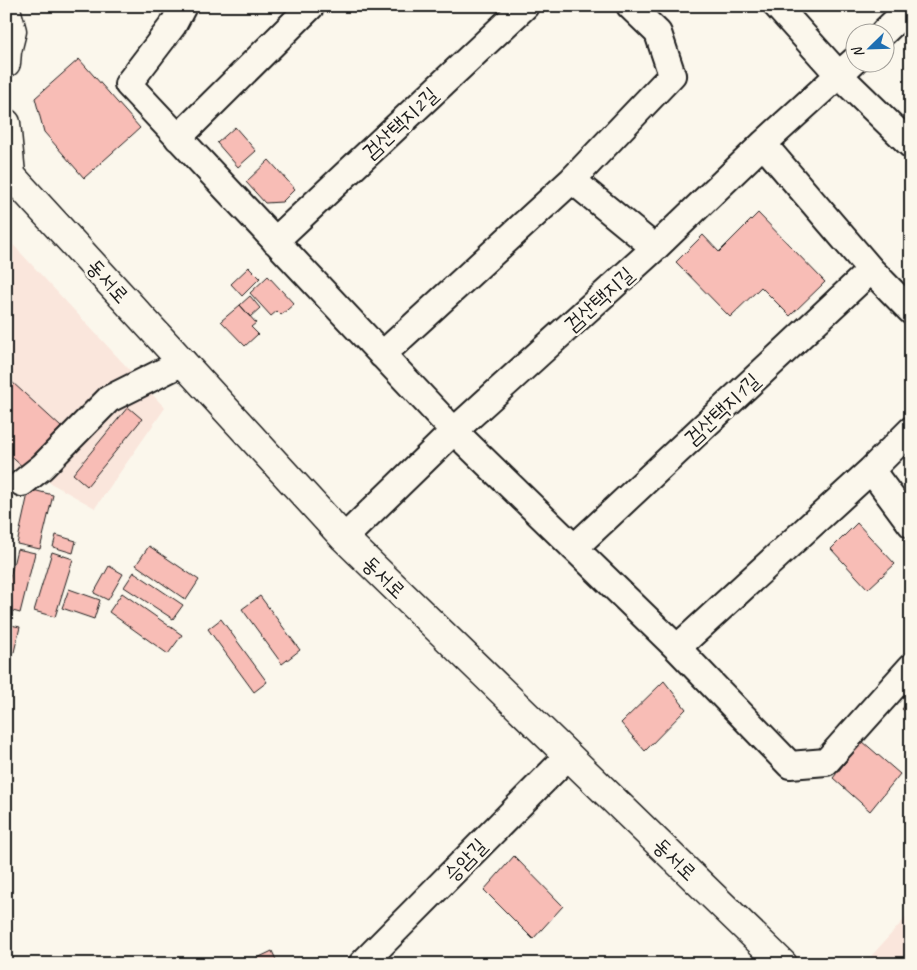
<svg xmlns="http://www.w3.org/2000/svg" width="917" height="970" font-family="Caveat,'Poor Story',sans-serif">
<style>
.built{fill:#fae6dc}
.building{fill:#f8bdb6;stroke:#1c1c1c}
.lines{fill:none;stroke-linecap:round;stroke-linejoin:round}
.minor-casing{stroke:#1c1c1c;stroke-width:30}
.major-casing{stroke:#1c1c1c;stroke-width:31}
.minor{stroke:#fbf7ec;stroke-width:26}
.major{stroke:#fbf7ec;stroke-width:28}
.labels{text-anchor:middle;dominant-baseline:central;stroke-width:5;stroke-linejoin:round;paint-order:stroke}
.street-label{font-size:21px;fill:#1c1c1c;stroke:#fbf7ec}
</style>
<rect width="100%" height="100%" fill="#fbf7ec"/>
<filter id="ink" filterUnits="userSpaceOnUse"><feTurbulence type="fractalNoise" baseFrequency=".02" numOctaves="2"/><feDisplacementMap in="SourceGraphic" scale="10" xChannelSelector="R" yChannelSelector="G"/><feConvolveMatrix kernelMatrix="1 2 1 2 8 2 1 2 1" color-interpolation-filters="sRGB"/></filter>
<g filter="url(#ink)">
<!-- built -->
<path class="built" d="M 6,237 L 165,408 L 95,508 L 45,480 L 6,466 Z
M 911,912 L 911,964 L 864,964 Z"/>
<!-- building -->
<path class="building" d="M 79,59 L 140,128 L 84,178 L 44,132 L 35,98 Z
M 235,127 L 256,151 L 238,167 L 217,143 Z
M 269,160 L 295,189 L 282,202 L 265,203 L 246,182 Z
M 758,213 L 825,282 L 790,316 L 761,287 L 730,317 L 676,262 L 703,235 L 719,252 Z
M 249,267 L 260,278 L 242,296 L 231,284 Z
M 268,276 L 294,304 L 281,315 L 277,311 L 271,316 L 250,293 Z
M 250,296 L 260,308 L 250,317 L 240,305 Z
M 240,305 L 256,323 L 251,327 L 258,334 L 245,346 L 221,321 Z
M 12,382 L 61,427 L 24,468 L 6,452 L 6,389 Z
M 128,407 L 142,419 L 87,486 L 73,474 Z
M 29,489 L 53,495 L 40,549 L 17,544 Z
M 857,523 L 895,564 L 868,589 L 831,549 Z
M 56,535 L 76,541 L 73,553 L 53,547 Z
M 149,546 L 199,580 L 186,600 L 136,565 Z
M 17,549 L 35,553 L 20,613 L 6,609 L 6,594 Z
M 52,552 L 73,559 L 55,617 L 34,611 Z
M 109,566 L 123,574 L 108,600 L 94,593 Z
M 134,572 L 183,605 L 173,619 L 124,587 Z
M 69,589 L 100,600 L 94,619 L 62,608 Z
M 122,593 L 182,635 L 168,654 L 109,612 Z
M 260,596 L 300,650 L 282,664 L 242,609 Z
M 221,619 L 267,682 L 254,692 L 208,629 Z
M 6,624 L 20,627 L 14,652 L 6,650 Z
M 664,681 L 686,709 L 645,751 L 621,723 Z
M 911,699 L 911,717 L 902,709 Z
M 862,741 L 900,774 L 870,811 L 833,778 Z
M 514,856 L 563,906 L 533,939 L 484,890 Z
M 272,951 L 278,964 L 245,964 Z"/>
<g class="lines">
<!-- minor casing -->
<g class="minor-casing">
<path id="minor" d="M 183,6 L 173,25 L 128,84 L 454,431 L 677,648 L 790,765 L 826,762 L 911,667
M 777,6 L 839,75 L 911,145
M 884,32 L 911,6
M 178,138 L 311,6
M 763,144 L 871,270 L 911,311
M 572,180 L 655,248
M 275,241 L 525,6
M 382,355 L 572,180 L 672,75 L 658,33 L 630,6
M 871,470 L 911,524
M 22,483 L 42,467 L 109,399 L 183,362
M 344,538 L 454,431 L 655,248 L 763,144 L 854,61
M 574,548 L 871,270
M 677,648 L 871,470 L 911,430
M 362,964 L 568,756"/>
</g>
<!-- major casing -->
<g class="major-casing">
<path id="major" d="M 6,9 L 12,31 L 7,51 L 6,63
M 6,123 L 11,174
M 6,170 L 344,538 L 783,964"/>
</g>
<!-- minor -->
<use href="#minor" class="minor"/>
<!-- major -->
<use href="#major" class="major"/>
</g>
</g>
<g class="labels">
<!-- street labels -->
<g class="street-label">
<text transform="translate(400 123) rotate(-43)">검산택지2길</text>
<text transform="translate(108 281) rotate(48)">동서로</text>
<text transform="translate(599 299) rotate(-42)">검산택지길</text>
<text transform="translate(722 409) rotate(-43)">검산택지1길</text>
<text transform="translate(384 577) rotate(44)">동서로</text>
<text transform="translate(675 859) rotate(44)">동서로</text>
<text transform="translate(465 860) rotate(-46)">승암길</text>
</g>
</g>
<!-- margin -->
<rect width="917" height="970" fill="none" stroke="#fbf7ec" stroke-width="25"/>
<rect x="12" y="12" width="892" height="945" fill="none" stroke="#1c1c1c" stroke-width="2" filter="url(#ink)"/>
<!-- north arrow -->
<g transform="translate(870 48) rotate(247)"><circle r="24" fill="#fbf7ec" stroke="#a29f99"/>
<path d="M0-4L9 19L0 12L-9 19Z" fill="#1f6fb2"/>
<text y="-8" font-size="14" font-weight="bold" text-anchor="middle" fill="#1c1c1c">N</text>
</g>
</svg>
